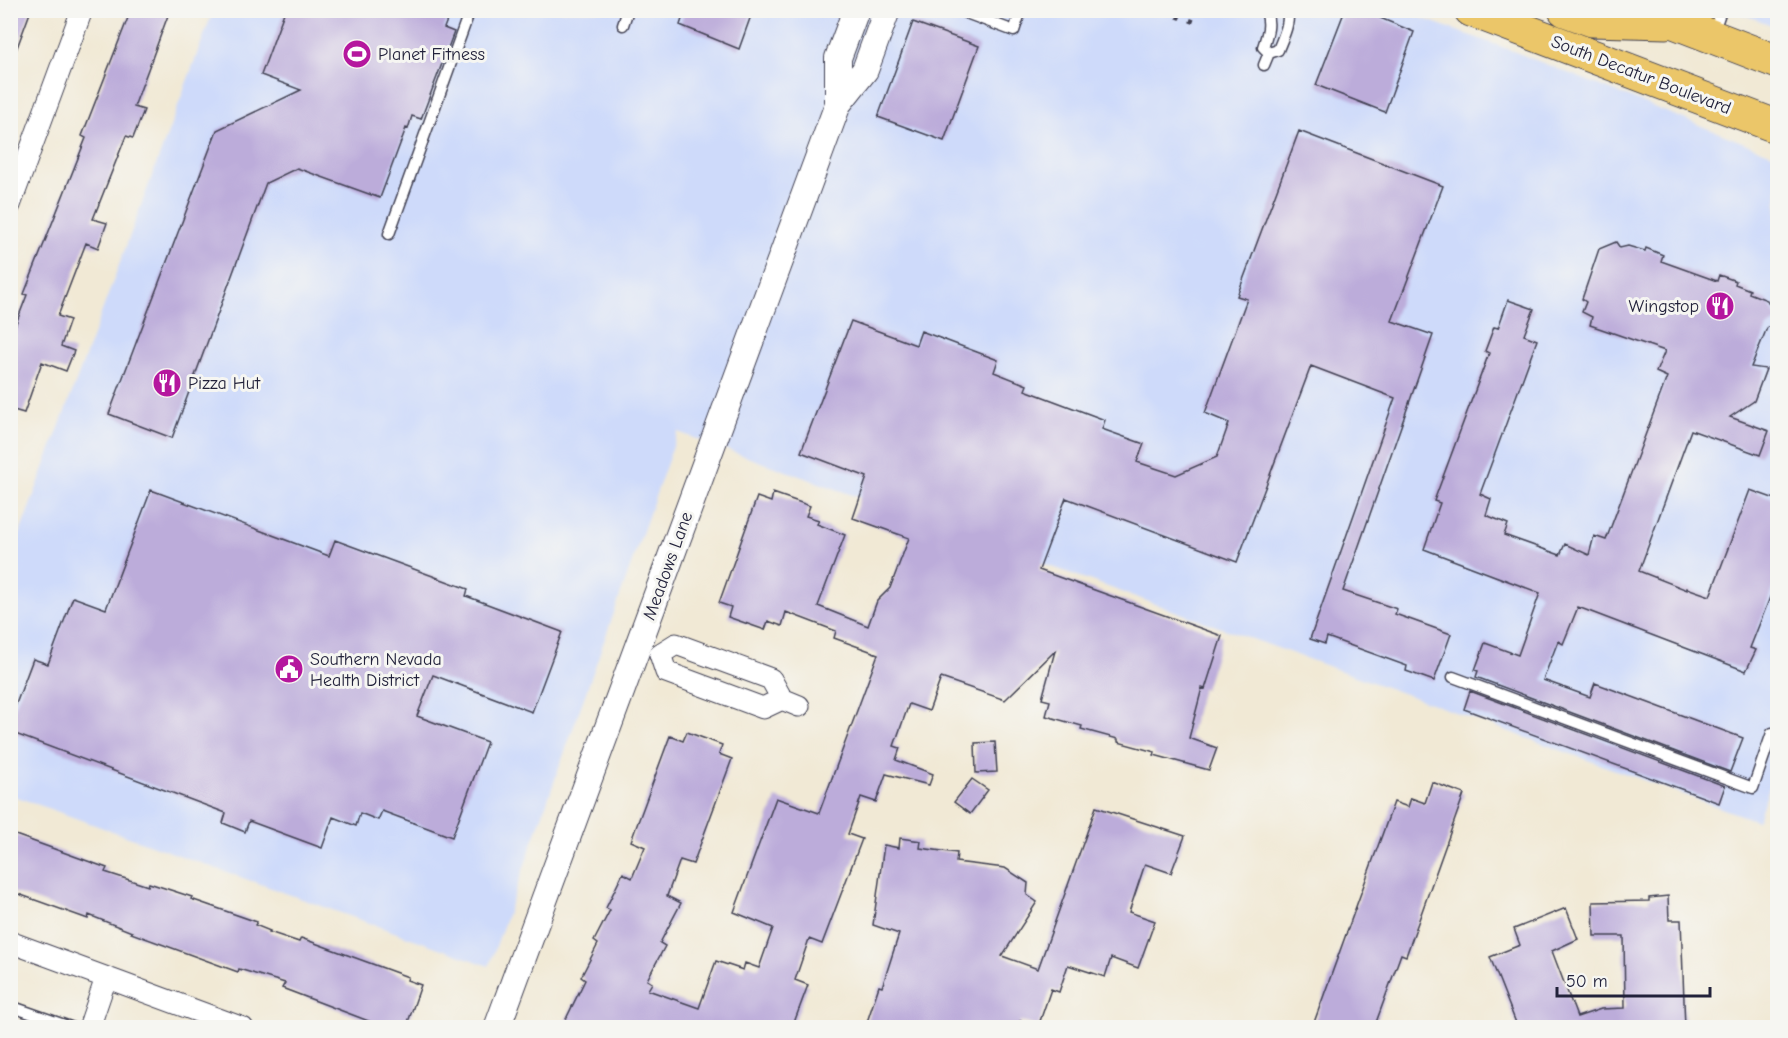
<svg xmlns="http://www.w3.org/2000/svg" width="1788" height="1038" font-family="'Comic Neue',sans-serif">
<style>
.built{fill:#cedafa}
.building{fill:#bcacda}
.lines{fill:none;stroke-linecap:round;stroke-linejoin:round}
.service-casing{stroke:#414052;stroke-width:13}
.minor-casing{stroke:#414052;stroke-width:23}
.tertiary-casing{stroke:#414052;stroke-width:28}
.primary-casing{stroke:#414052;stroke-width:35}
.path{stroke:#414052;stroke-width:4;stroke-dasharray:4.5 4.5;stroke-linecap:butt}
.service{stroke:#fff;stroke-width:10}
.minor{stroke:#fff;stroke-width:21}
.tertiary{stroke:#fff;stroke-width:26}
.primary{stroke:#ebc669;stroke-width:33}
.labels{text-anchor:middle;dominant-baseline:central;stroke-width:6;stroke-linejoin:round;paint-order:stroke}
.poi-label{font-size:18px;fill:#22223b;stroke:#f6f6f2;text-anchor:start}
.street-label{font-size:18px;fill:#22223b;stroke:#f6f6f2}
</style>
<rect width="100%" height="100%" fill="#f6f6f2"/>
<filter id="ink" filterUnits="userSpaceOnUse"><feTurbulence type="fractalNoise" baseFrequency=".0167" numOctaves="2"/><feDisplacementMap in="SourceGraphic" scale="12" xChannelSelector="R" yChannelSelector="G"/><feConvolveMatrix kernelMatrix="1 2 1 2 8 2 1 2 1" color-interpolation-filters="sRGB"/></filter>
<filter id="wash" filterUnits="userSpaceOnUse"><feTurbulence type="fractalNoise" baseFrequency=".008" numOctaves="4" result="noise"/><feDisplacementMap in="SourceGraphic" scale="24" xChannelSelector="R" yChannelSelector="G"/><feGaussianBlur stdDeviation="1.35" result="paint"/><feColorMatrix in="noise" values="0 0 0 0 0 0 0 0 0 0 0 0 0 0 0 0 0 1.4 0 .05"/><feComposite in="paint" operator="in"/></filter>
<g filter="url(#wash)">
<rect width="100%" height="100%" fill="#f1e9d5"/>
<!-- built -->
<path class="built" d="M 213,11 L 1402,11 L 1505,48 L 1777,156 L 1778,764 L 1757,821 L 678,432 L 489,966 L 11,795 L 10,560 Z
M 1734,11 L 1777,11 L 1777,27 Z"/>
<g id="blocks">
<!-- building -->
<path class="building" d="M 10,10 L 31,10 L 12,61 L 10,61 Z
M 131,10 L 170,10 L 134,107 L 144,110 L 133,138 L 126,136 L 93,219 L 107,223 L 98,248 L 86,243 L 58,316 L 70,320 L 61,346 L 74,351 L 66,371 L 42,362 L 24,413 L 10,409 L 10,339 L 27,295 L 24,294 L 86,138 L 82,136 Z
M 285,10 L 451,10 L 444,28 L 454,32 L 421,119 L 412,116 L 408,129 L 406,128 L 380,198 L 297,168 L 266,183 L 172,438 L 109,414 L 217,130 L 301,90 L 261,75 Z
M 685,10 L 753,10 L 739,49 L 680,25 Z
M 1345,10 L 1361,10 L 1414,32 L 1385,112 L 1316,85 Z
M 913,22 L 979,46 L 944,141 L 878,117 Z
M 1299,131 L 1443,186 L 1392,321 L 1433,335 L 1343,591 L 1397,609 L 1395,614 L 1451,634 L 1434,681 L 1406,671 L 1407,666 L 1327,637 L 1325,644 L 1310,639 L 1395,398 L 1311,366 L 1237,562 L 1066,498 L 1039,570 L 1222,636 L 1205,689 L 1202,688 L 1189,738 L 1217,748 L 1209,770 L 1154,755 L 1155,752 L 1118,742 L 1118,739 L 1081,729 L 1082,726 L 1046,716 L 1050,701 L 1042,699 L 1055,651 L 1005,700 L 941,678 L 929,711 L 909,704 L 894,746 L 900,748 L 896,760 L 933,774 L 929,785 L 886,774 L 876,802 L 861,797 L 848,834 L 862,839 L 822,944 L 809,939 L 795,980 L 808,985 L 792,1028 L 578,1028 L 565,1021 L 585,980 L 581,977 L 598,944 L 594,941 L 610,910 L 606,908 L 623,873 L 632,878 L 645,847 L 631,841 L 670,736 L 683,741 L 687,732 L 722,745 L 719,754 L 732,759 L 693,864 L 680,860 L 667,896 L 681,903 L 660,943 L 665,946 L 647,980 L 652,983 L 648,990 L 699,1008 L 716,961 L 743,970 L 745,963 L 759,968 L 773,928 L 734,912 L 776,798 L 819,813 L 878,654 L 834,638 L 836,631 L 786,612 L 782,626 L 768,621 L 765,630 L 728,617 L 731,607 L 719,603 L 757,497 L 771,502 L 773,493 L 810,506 L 806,516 L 819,520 L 817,524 L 845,535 L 818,606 L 868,626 L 877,601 L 890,588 L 909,538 L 853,518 L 867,477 L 801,452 L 851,321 L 916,345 L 921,331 L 998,360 L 994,372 L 1027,385 L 1025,390 L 1105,420 L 1102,429 L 1144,444 L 1137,462 L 1176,475 L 1217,457 L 1229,423 L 1205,413 L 1247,299 L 1237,296 Z
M 1616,242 L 1620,248 L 1628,246 L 1645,251 L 1646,248 L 1663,255 L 1661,261 L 1717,281 L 1719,275 L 1736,281 L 1735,284 L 1750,290 L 1749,293 L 1767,300 L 1778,320 L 1767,328 L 1751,367 L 1766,369 L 1754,401 L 1730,417 L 1769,431 L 1760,455 L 1691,430 L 1639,571 L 1687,590 L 1687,588 L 1710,596 L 1750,490 L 1778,500 L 1778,577 L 1750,648 L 1756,650 L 1746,671 L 1578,607 L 1563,644 L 1558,641 L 1543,680 L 1590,697 L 1595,683 L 1743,738 L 1730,772 L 1476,677 L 1478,671 L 1475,670 L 1485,643 L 1518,655 L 1540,593 L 1424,549 L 1440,503 L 1434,501 L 1489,353 L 1485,351 L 1494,327 L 1498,328 L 1508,300 L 1534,309 L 1524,335 L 1537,340 L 1480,494 L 1491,499 L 1486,515 L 1508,524 L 1504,535 L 1560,555 L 1565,544 L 1589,555 L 1594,536 L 1606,540 L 1667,377 L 1656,372 L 1665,351 L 1590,325 L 1592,317 L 1582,312 L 1586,302 L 1582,299 L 1599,249 Z
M 151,490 L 329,556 L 335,540 L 468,589 L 466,596 L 562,632 L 532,712 L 433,675 L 417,716 L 487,742 L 452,837 L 382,811 L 378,820 L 360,813 L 356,826 L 333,817 L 322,848 L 249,821 L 245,832 L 223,823 L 226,813 L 10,732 L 10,720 L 33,659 L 48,664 L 73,597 L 106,609 Z
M 1470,691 L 1725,786 L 1719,803 L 1464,709 Z
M 995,742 L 997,772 L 976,773 L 975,743 Z
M 972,779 L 988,790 L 970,814 L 954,802 Z
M 1432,782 L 1464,794 L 1406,956 L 1401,954 L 1374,1028 L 1312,1028 L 1394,802 L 1408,807 L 1411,798 L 1425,803 Z
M 1096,807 L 1185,836 L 1171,873 L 1145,864 L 1129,912 L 1155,921 L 1138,968 L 1111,958 L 1105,977 L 1068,965 L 1059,992 L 1051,989 L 1038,1027 L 1020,1021 L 1019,1028 L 865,1028 L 879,986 L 882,987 L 899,934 L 873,925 L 884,845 L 899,848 L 900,838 L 921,841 L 920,848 L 957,853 L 956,862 L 1005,868 L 1028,883 L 1027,895 L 1037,902 L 1002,956 L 1038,969 Z
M 10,833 L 107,868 L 105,872 L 148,886 L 149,883 L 192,897 L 191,899 L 257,922 L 255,925 L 270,931 L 269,932 L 299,942 L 301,938 L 408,977 L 407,980 L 421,985 L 406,1028 L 389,1028 L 379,1025 L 282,988 L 285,983 L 239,969 L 238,972 L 131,933 L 132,932 L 89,915 L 88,919 L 10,891 Z
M 1668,896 L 1669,920 L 1681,920 L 1685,1028 L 1518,1028 L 1490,957 L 1520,945 L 1514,929 L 1566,908 L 1578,939 L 1552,951 L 1577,1017 L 1601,1009 L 1625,1008 L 1624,936 L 1594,936 L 1593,902 L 1649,901 L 1649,898 Z"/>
</g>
</g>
<g filter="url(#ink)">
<use href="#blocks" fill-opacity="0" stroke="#414052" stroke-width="1.5"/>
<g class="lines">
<!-- service casing -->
<g class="service-casing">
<path id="service" d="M 958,10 L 1014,31 L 1021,10
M 1263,10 L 1266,12 C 1271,24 1267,35 1263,47 L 1269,53
M 623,25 L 628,10
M 1713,33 L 1721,10
M 1269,53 L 1278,50 C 1282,39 1291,23 1287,10
M 1264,65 L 1269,53
M 389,234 L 470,10
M 1453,677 L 1753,788 L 1772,733
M 10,1006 L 73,1028"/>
</g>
<!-- minor casing -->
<g class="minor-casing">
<path id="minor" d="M 10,205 L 82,10
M 660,654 L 676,644 L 771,679 L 782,699 L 799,706
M 660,654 L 666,672 L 763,708 L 782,699
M 10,942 L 243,1028
M 89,1028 L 106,978"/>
</g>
<!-- tertiary casing -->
<g class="tertiary-casing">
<path id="tertiary" d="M 838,104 L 838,58 L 856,10
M 497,1028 L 838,104 L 865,70 L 887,10"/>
</g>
<!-- primary casing -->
<g class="primary-casing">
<path id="primary" d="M 1471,10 L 1778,127
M 1565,10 L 1592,20 L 1666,22
M 1643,10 L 1778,62"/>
</g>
<!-- path -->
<path class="path" d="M 1178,19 L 1181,10
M 1191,23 L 1196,10"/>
<!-- service -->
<use href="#service" class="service"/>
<!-- minor -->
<use href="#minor" class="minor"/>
<!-- tertiary -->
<use href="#tertiary" class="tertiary"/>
<!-- primary -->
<use href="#primary" class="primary"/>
</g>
</g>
<!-- icons -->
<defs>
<g id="stadium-disc" transform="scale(1.5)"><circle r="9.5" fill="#b5179e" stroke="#f6f6f2"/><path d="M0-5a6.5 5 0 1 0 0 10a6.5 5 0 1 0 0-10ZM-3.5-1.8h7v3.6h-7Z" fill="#fff"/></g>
<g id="restaurant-disc" transform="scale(1.5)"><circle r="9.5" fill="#b5179e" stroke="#f6f6f2"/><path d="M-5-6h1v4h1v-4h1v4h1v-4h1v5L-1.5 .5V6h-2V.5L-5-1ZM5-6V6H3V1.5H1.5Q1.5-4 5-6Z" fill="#fff"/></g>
<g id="civic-disc" transform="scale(1.5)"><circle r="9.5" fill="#b5179e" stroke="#f6f6f2"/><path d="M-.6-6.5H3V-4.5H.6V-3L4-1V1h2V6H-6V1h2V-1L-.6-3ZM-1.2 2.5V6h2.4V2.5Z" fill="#fff"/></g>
</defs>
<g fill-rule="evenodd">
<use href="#stadium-disc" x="357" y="54"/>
<use href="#restaurant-disc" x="1720" y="306"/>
<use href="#restaurant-disc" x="167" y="383"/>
<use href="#civic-disc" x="289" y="669"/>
</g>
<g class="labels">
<!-- poi labels -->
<g class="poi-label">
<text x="378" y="54">Planet Fitness</text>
<text x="1699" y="306" text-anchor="end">Wingstop</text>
<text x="188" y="383">Pizza Hut</text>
<text x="310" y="659">Southern Nevada<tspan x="310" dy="21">Health District</tspan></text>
</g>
<!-- street labels -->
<g class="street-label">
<text transform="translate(1641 75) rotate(21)">South Decatur Boulevard</text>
<text transform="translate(668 566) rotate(-70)">Meadows Lane</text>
</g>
</g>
<!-- margin -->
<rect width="1788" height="1038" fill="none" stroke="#f6f6f2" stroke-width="36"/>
<!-- scale -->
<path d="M1557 987v9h153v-9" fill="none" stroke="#22223b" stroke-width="3"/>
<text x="1566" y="987" font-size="18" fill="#22223b" stroke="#f6f6f2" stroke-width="4.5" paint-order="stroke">50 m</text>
</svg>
